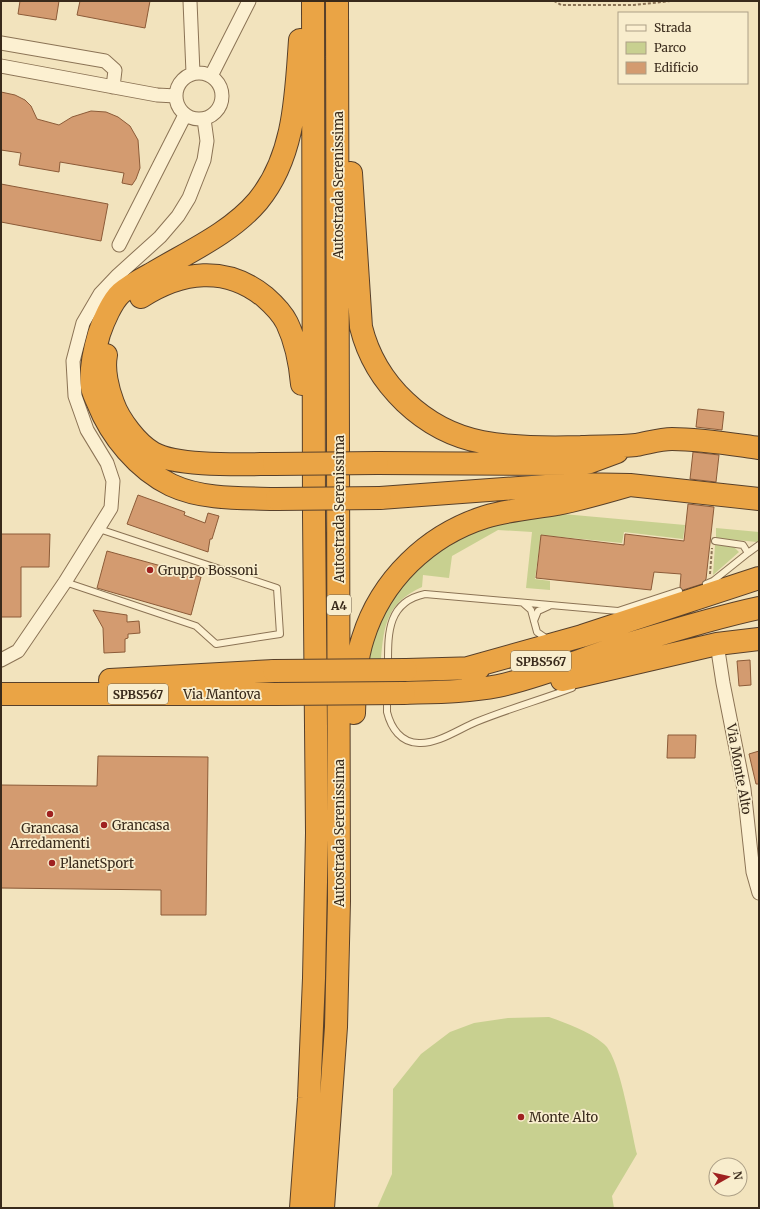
<svg xmlns="http://www.w3.org/2000/svg" width="760" height="1209" font-family="Merriweather,serif">
<style>
.green{fill:#c8d090}
.building{fill:#d39b70;stroke:#8c5b38}
.lines{fill:none;stroke-linecap:round;stroke-linejoin:round}
.lane-casing{stroke:#8b7355;stroke-width:8}
.street-casing{stroke:#8b7355;stroke-width:15}
.highway-casing{stroke:#58402a;stroke-width:24}
.path{stroke:#8b7355;stroke-width:2;stroke-dasharray:3 2;stroke-linecap:butt}
.lane{stroke:#fcf0d1;stroke-width:6}
.street{stroke:#fcf0d1;stroke-width:13}
.highway{stroke:#eaa445;stroke-width:22}
.highway-bridge-casing{stroke:#58402a;stroke-width:24;stroke-linecap:butt}
.highway-bridge{stroke:#eaa445;stroke-width:22}
.poi-dot{fill:#9f2120;stroke:#f8edcd;stroke-width:1.5}
.labels{text-anchor:middle;dominant-baseline:central;stroke-width:3.5;stroke-linejoin:round;paint-order:stroke}
.shield{fill:#f8edcd;stroke:#726450;stroke-width:1}
.shield-label{font-size:12px;font-weight:bold;fill:#392a1b}
.street-label{font-size:13px;fill:#392a1b;stroke:#f8edcd}
.poi-label{font-size:13px;fill:#392a1b;stroke:#f8edcd;text-anchor:start}
</style>
<rect width="100%" height="100%" fill="#f2e3bd"/>
<!-- green -->
<path class="green" d="M 563,514 L 685,525 L 683,539 L 624,532 L 622,543 L 541,535 L 535,579 L 550,581 L 550,590 L 526,588 L 532,532 L 498,530 L 452,556 L 449,578 L 423,575 L 422,587 C 387,603 384,624 381,659 L 366,659 C 372,643 377,625 385,610 C 411,565 454,534 505,523 C 524,518 544,517 563,514 Z
M 716,528 L 759,532 L 759,541 L 757,542 L 716,538 Z
M 715,545 L 734,547 L 739,552 L 713,575 Z
M 549,1017 C 568,1024 587,1030 604,1044 C 620,1057 631,1130 637,1154 L 612,1196 L 614,1208 L 377,1208 L 392,1174 L 393,1089 L 421,1054 L 450,1032 L 474,1023 L 508,1018 Z"/>
<!-- building -->
<path class="building" d="M 20,1 L 59,1 L 56,20 L 18,14 Z
M 80,1 L 150,1 L 145,28 L 77,15 Z
M 1,92 L 15,95 L 25,100 L 31,106 L 37,119 L 59,125 L 72,117 L 91,111 L 106,112 L 118,117 L 130,126 L 138,140 L 140,168 L 136,179 L 132,185 L 122,183 L 124,173 L 60,162 L 59,172 L 19,165 L 21,153 L 1,150 Z
M 1,184 L 108,204 L 101,241 L 1,222 Z
M 698,409 L 724,412 L 722,430 L 696,427 Z
M 693,452 L 719,455 L 716,482 L 690,479 Z
M 138,495 L 185,512 L 184,515 L 205,523 L 208,513 L 219,516 L 212,539 L 210,539 L 208,552 L 127,524 Z
M 688,504 L 714,507 L 706,579 L 702,584 L 683,590 L 680,587 L 681,574 L 654,572 L 651,590 L 536,578 L 541,535 L 624,545 L 625,534 L 684,541 Z
M 1,534 L 50,534 L 49,567 L 21,567 L 21,617 L 1,617 Z
M 107,551 L 201,577 L 191,615 L 97,588 Z
M 93,610 L 127,615 L 127,622 L 139,621 L 140,633 L 128,634 L 128,638 L 125,639 L 125,652 L 104,653 L 103,628 Z
M 750,660 L 751,685 L 739,686 L 737,661 Z
M 668,735 L 696,735 L 695,758 L 667,758 Z
M 759,751 L 759,784 L 756,784 L 749,754 Z
M 98,756 L 208,757 L 206,915 L 161,915 L 161,890 L 1,888 L 1,785 L 97,786 Z"/>
<g class="lines">
<!-- lane casing -->
<g class="lane-casing">
<path id="lane" d="M 748,553 L 759,545
M 65,582 L 196,626 L 216,644 L 280,634 L 277,588 L 99,529
M 706,584 L 713,581 L 748,553 L 743,545 L 715,541
M 523,603 L 531,610 L 537,632 L 547,639
M 534,621 L 538,611 L 549,606
M 572,688 C 540,700 508,709 476,722 C 459,729 438,744 419,743 C 401,743 391,728 387,712 C 387,696 387,681 388,665 C 388,634 387,602 425,594 L 618,611 L 679,591"/>
</g>
<!-- street casing -->
<g class="street-casing">
<path id="street" d="M 190,1 L 193,73
M 1,43 L 105,61 L 115,70 L 113,87
M 1,66 L 157,95 L 176,96
M176 96a23 23 0 1 1 46 0a23 23 0 1 1-46 0Z
M 211,76 L 249,1
M 119,245 L 185,115
M 717,644 L 723,683 L 744,789 L 753,872 L 759,893
M 1,660 L 18,651 L 65,582 L 111,508 L 113,481 L 107,463 L 87,430 L 75,396 L 73,361 L 83,323 L 100,294 L 118,275 L 160,237 L 178,216 L 189,198 L 204,160 L 207,141 L 204,119"/>
</g>
<!-- highway casing -->
<g class="highway-casing">
<path id="highway" d="M 351,173 L 361,327 C 375,384 424,431 482,442 C 514,448 548,448 581,447 C 599,446 618,447 636,445 C 648,443 660,439 672,439 C 701,439 730,444 759,448
M 141,297 C 181,271 226,265 265,297 C 273,304 282,313 287,323 C 296,342 300,362 302,384
M 106,355 C 103,370 108,390 113,403 C 119,420 137,444 153,453 C 177,467 245,464 274,464
M 377,463 L 573,464 L 590,462 L 617,452
M 380,498 L 573,484 L 630,485 L 759,499
M 277,499 C 242,498 203,500 171,485 C 138,469 111,436 98,403 C 96,398 93,393 92,387 C 90,369 94,351 99,334 C 103,322 112,301 121,293 C 130,285 142,279 153,273 C 188,252 231,233 258,201 C 295,156 296,95 300,40
M 464,669 L 582,636 L 759,578
M 406,670 L 479,668
M 110,680 L 274,671
M 562,680 L 717,644 L 759,639
M 404,693 C 436,692 467,692 498,686 C 540,677 579,660 619,647 C 665,633 712,618 759,608
M 1,694 L 275,694
M 354,713 C 355,688 355,662 363,638 C 381,580 428,535 485,517 C 508,510 533,508 557,504 C 582,499 606,492 630,485
M 301,1208 L 309,1098 L 314,978 L 317,833 L 314,515 L 313,1
M 323,1208 L 336,1027 L 339,901 L 337,1"/>
</g>
<!-- path -->
<path class="path" d="M 554,1 L 561,5 L 634,5 L 671,1
M 710,574 L 712,548"/>
<!-- lane -->
<use href="#lane" class="lane"/>
<!-- street -->
<use href="#street" class="street"/>
<!-- highway -->
<use href="#highway" class="highway"/>
<!-- highway-bridge casing -->
<g class="highway-bridge-casing">
<path id="highway-bridge" d="M 274,464 L 377,463
M 277,499 L 380,498
M 274,671 L 406,670
M 275,694 L 404,693"/>
</g>
<!-- highway-bridge -->
<use href="#highway-bridge" class="highway-bridge"/>
</g>
<!-- markers -->
<g class="poi-dot">
<circle cx="150" cy="570" r="4"/>
<circle cx="50" cy="814" r="4"/>
<circle cx="104" cy="825" r="4"/>
<circle cx="52" cy="863" r="4"/>
<circle cx="521" cy="1117" r="4"/>
</g>
<g class="labels">
<!-- shield labels -->
<g class="shield">
<rect x="327" y="595" width="24" height="20" rx="3"/>
<rect x="511" y="651" width="60" height="20" rx="3"/>
<rect x="108" y="684" width="60" height="20" rx="3"/>
</g>
<g class="shield-label">
<text x="339" y="605">A4</text>
<text x="541" y="661">SPBS567</text>
<text x="138" y="694">SPBS567</text>
</g>
<!-- street labels -->
<g class="street-label">
<text transform="translate(338 185) rotate(-90)">Autostrada Serenissima</text>
<text transform="translate(339 509) rotate(-90)">Autostrada Serenissima</text>
<text x="222" y="694">Via Mantova</text>
<text transform="translate(739 769) rotate(80)">Via Monte Alto</text>
<text transform="translate(339 833) rotate(-90)">Autostrada Serenissima</text>
</g>
<!-- poi labels -->
<g class="poi-label">
<text x="158" y="570">Gruppo Bossoni</text>
<text x="112" y="825">Grancasa</text>
<text x="50" y="828" text-anchor="middle">Grancasa<tspan x="50" dy="15">Arredamenti</tspan></text>
<text x="60" y="863">PlanetSport</text>
<text x="529" y="1117">Monte Alto</text>
</g>
</g>
<!-- border -->
<rect width="760" height="1209" fill="none" stroke="#392a1b" stroke-width="4"/>
<!-- legend -->
<rect x="618" y="12" width="130" height="72" fill="#f8edcd" stroke="#ac9f86"/>
<rect x="626" y="25" width="20" height="6" fill="#fcf0d1" stroke="#ac9f86"/>
<text x="654" y="32" font-size="12" fill="#392a1b">Strada</text>
<rect x="626" y="42" width="20" height="12" fill="#c8d090" stroke="#ac9f86"/>
<text x="654" y="52" font-size="12" fill="#392a1b">Parco</text>
<rect x="626" y="62" width="20" height="12" fill="#d39b70" stroke="#ac9f86"/>
<text x="654" y="72" font-size="12" fill="#392a1b">Edificio</text>
<!-- north arrow -->
<g transform="translate(728 1177) rotate(82)"><circle r="19" fill="#f8edcd" stroke="#ac9f86"/>
<path d="M0-3L7 15L0 10L-7 15Z" fill="#9f2120"/>
<text y="-6" font-size="11" font-weight="bold" text-anchor="middle" fill="#392a1b">N</text>
</g>
</svg>
